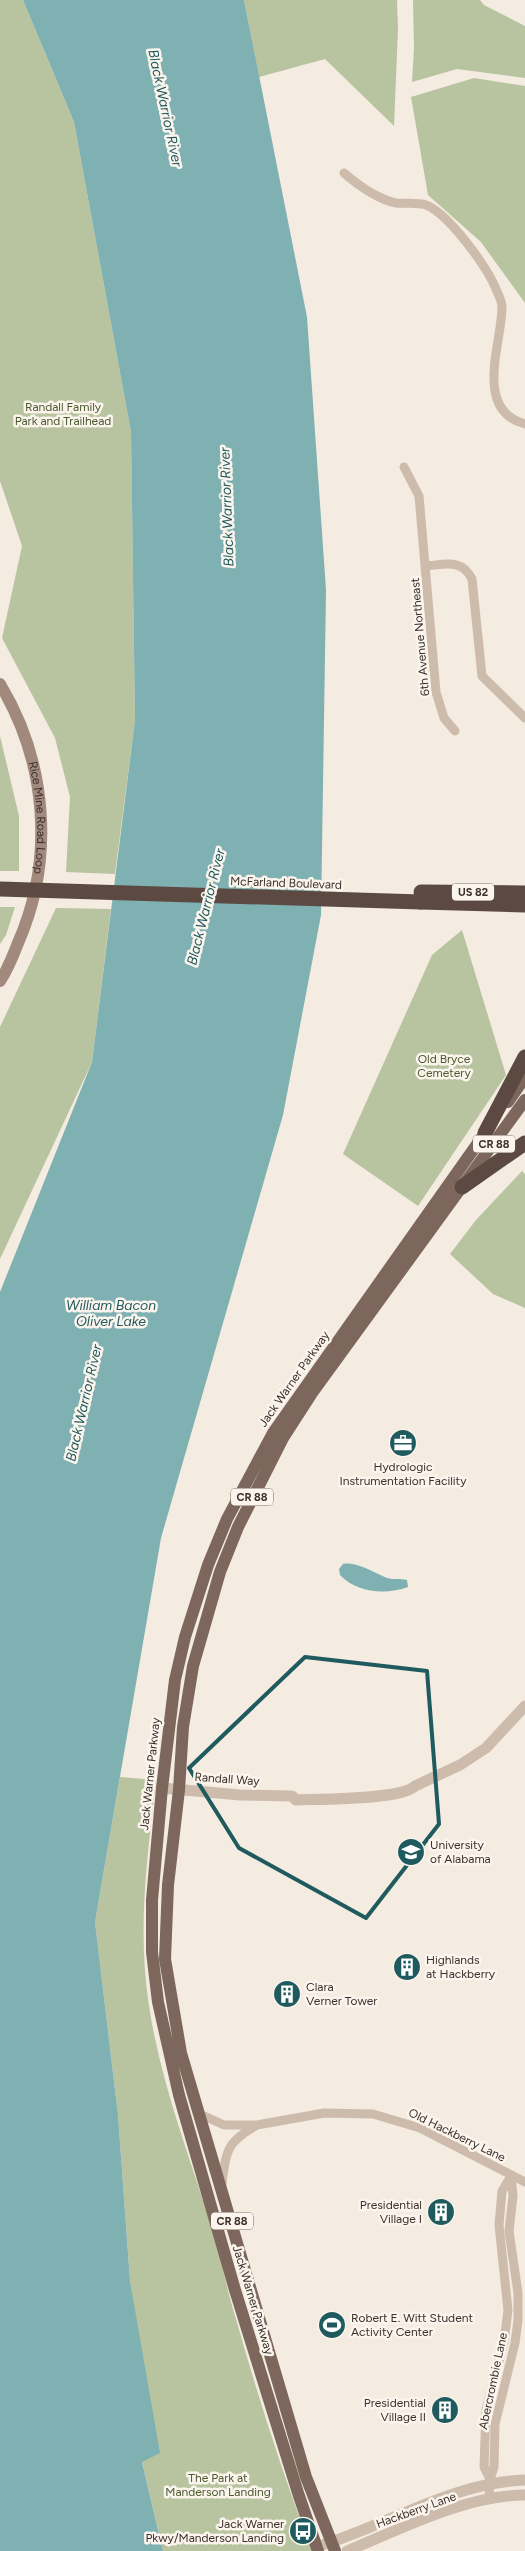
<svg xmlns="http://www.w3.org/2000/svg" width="525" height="2551" font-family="Figtree,sans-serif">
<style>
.green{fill:#b8c4a0}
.water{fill:#7fb0b2}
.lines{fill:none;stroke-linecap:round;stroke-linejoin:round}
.minor{stroke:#cdbbac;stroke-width:9}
.tertiary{stroke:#cdbbac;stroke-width:11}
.secondary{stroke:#a18a7d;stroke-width:12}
.primary{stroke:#7d675c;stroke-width:12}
.motorway{stroke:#5c4a42;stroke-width:15}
.motorway-bridge{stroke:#5c4a42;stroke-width:15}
.marked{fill:none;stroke:#1f5a5e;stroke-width:4;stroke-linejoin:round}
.labels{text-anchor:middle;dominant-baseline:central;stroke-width:5;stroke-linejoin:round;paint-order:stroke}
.shield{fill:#fbf5ee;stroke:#756b66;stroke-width:1}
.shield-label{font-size:11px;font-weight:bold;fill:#3b302b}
.park-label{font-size:12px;fill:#4a5a2e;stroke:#fbf5ee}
.street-label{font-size:12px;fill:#3b302b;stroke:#fbf5ee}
.poi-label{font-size:12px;fill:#3b302b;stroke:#fbf5ee;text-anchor:start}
.water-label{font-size:14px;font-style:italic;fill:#1f5a5e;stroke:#fbf5ee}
</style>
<rect width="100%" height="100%" fill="#f4ebe1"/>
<!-- green -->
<path class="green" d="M 0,0 L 23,0 L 74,122 L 131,432 L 135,720 L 115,874 L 66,872 L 70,797 L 55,738 L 2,638 L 22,546 L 0,481 Z
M 244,0 L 397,0 L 398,29 L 394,126 L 325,59 L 259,77 Z
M 413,0 L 480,0 L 484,5 L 525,26 L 525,78 L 457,69 L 412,82 L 414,48 Z
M 474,78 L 525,86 L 525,303 L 481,242 L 428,195 L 411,97 Z
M 0,736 L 19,816 L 19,871 L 0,871 Z
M 0,907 L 15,907 L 6,935 L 0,944 Z
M 56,908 L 111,909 L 92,1062 L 0,1259 L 0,1027 Z
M 462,930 L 506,1075 L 418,1206 L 343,1154 L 432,955 Z
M 522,1171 L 525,1174 L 525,1308 L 493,1294 L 450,1254 L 476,1220 Z
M 120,1777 L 156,1780 C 149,1843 140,1907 145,1971 C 152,2062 187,2148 214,2234 C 222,2262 227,2291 236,2319 C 258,2397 283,2475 312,2551 L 163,2551 L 142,2461 L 141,2353 L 130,2281 L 118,2115 L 95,1922 Z"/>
<!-- water -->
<path class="water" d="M 23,0 L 244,0 L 307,317 L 326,590 L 321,915 L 283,1115 L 161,1538 L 95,1922 L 118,2115 L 130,2281 L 160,2453 L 142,2462 L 163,2551 L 0,2551 L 0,1292 L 92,1062 L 135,720 L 131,432 L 74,122 Z
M 343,1564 C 357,1561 374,1573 387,1578 C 394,1580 400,1578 407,1580 L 408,1587 C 386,1595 357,1593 340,1575 L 339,1569 Z"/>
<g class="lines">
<!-- minor -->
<path class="minor" d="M 344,173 C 358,185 377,199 396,203 C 406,204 417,202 426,205 C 449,214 487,267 496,289 C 498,294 502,301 502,307 C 502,343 473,410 525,424
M 404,467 L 419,496 L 436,692 L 444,718 L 455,731
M 426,566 C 447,564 462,559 472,579 L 482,676 L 525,718
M 202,2115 L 224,2125 L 257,2125 L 324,2113 L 373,2114 L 420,2128 L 525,2182
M 222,2184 C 226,2150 227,2142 257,2125
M 490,2479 L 484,2467 L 486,2410 L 504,2342 L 508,2310 L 499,2225 L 502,2191 L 511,2176
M 489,2499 L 490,2479 L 494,2467 L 495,2424 L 515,2343 L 518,2320 L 518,2293 L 509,2231 L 513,2196 L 511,2176"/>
<!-- tertiary -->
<path class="tertiary" d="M 162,1788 L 240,1795 L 292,1796 L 296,1800 C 319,1799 401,1800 415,1786 L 460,1765 L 486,1748 L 525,1706
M 316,2547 C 387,2526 449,2483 525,2480
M 347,2551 C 401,2529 466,2495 525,2495"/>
<!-- secondary -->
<path class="secondary" id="s1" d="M 0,684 C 47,762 55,859 18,943 C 13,956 8,969 0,981"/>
<!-- primary -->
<path class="primary" d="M 508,1102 L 525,1077
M 318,2551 L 299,2496 L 235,2290 L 179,2095 L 158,2002 L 152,1952 L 152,1900 L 162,1788 L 175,1680 L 185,1637 L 208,1565 L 227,1519 L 273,1433 L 302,1392 L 490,1126
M 335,2551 L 306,2477 L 181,2053 L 165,1959 L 168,1885 L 179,1790 L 183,1727 L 193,1666 L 220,1572 L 238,1527 L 283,1438 L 312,1393 L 525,1100"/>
<!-- motorway -->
<path class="motorway" d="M 421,892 L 525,893
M 421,902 L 525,905
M 485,1133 L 525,1057
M 462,1187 L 525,1143"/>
<!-- motorway-bridge -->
<path class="motorway-bridge" d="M 0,889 L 421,902"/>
</g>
<!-- marked area -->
<path class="marked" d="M 305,1657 L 427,1671 L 439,1824 L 366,1918 L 239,1848 L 189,1768 Z"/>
<!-- icons -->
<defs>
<g id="office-disc" transform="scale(1.4375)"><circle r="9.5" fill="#1f5a5e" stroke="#fbf5ee"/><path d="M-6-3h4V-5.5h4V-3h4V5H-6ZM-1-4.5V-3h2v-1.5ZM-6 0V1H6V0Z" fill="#fff"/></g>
<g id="university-disc" transform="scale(1.4375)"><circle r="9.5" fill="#1f5a5e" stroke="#fbf5ee"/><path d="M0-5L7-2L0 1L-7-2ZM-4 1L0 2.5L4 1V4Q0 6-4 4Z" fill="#fff"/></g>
<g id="building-disc" transform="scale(1.4375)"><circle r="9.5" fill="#1f5a5e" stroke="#fbf5ee"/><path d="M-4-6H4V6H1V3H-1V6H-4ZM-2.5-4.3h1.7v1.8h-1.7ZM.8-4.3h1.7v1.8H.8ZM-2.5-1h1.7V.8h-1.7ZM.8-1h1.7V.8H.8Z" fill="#fff"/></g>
<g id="stadium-disc" transform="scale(1.4375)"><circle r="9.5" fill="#1f5a5e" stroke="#fbf5ee"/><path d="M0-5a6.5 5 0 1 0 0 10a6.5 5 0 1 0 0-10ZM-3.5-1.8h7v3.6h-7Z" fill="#fff"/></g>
<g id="bus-disc" transform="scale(1.4375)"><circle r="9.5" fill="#1f5a5e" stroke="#fbf5ee"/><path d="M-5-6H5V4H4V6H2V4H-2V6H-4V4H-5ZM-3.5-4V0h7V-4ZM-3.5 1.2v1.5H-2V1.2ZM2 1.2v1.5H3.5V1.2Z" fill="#fff"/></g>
</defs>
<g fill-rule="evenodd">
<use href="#office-disc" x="403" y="1443"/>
<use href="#university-disc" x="411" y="1852"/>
<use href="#building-disc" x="407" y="1967"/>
<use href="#building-disc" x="287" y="1994"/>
<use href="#building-disc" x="441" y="2212"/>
<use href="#stadium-disc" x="332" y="2325"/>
<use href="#building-disc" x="445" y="2410"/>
<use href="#bus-disc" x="303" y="2531"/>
</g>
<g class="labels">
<!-- shield labels -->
<g class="shield">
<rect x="452" y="883.5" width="42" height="17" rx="4"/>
<rect x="473" y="1135.5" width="42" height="17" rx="4"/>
<rect x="231" y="1488.5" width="42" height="17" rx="4"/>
<rect x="211" y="2212.5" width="42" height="17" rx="4"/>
</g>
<g class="shield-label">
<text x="473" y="892">US 82</text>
<text x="494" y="1144">CR 88</text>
<text x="252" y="1497">CR 88</text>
<text x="232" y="2221">CR 88</text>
</g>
<!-- park labels -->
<g class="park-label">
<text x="63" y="407">Randall Family<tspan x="63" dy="14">Park and Trailhead</tspan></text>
<text x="444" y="1059">Old Bryce<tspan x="444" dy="14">Cemetery</tspan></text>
<text x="218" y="2478">The Park at<tspan x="218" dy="14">Manderson Landing</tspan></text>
</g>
<!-- street labels -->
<g class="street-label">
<text transform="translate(420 637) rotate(-95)">6th Avenue Northeast</text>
<text stroke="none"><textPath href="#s1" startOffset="141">Rice Mine Road Loop</textPath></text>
<text transform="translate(286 883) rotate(2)">McFarland Boulevard</text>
<text transform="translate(294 1379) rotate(-55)">Jack Warner Parkway</text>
<text transform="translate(150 1774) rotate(-84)">Jack Warner Parkway</text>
<text transform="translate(227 1779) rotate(4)">Randall Way</text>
<text transform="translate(457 2135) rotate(26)">Old Hackberry Lane</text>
<text transform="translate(253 2300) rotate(73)">Jack Warner Parkway</text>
<text transform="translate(493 2381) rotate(-78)">Abercrombie Lane</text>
<text transform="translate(416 2510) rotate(-20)">Hackberry Lane</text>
</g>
<!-- poi labels -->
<g class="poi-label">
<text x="403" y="1467" text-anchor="middle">Hydrologic<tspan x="403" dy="14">Instrumentation Facility</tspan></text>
<text x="430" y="1845">University<tspan x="430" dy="14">of Alabama</tspan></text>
<text x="426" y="1960">Highlands<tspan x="426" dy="14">at Hackberry</tspan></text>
<text x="306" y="1987">Clara<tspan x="306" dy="14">Verner Tower</tspan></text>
<text x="422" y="2205" text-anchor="end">Presidential<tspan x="422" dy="14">Village I</tspan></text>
<text x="351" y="2318">Robert E. Witt Student<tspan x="351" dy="14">Activity Center</tspan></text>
<text x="426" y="2403" text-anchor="end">Presidential<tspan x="426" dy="14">Village II</tspan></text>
<text x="284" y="2524" text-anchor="end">Jack Warner<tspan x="284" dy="14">Pkwy/Manderson Landing</tspan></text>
</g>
<!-- water labels -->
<g class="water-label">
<text transform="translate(165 108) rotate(78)">Black Warrior River</text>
<text transform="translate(227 507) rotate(-92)">Black Warrior River</text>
<text transform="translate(206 907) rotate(-76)">Black Warrior River</text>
<text x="111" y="1305">William Bacon<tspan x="111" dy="16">Oliver Lake</tspan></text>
<text transform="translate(84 1403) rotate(-77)">Black Warrior River</text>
</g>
</g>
</svg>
